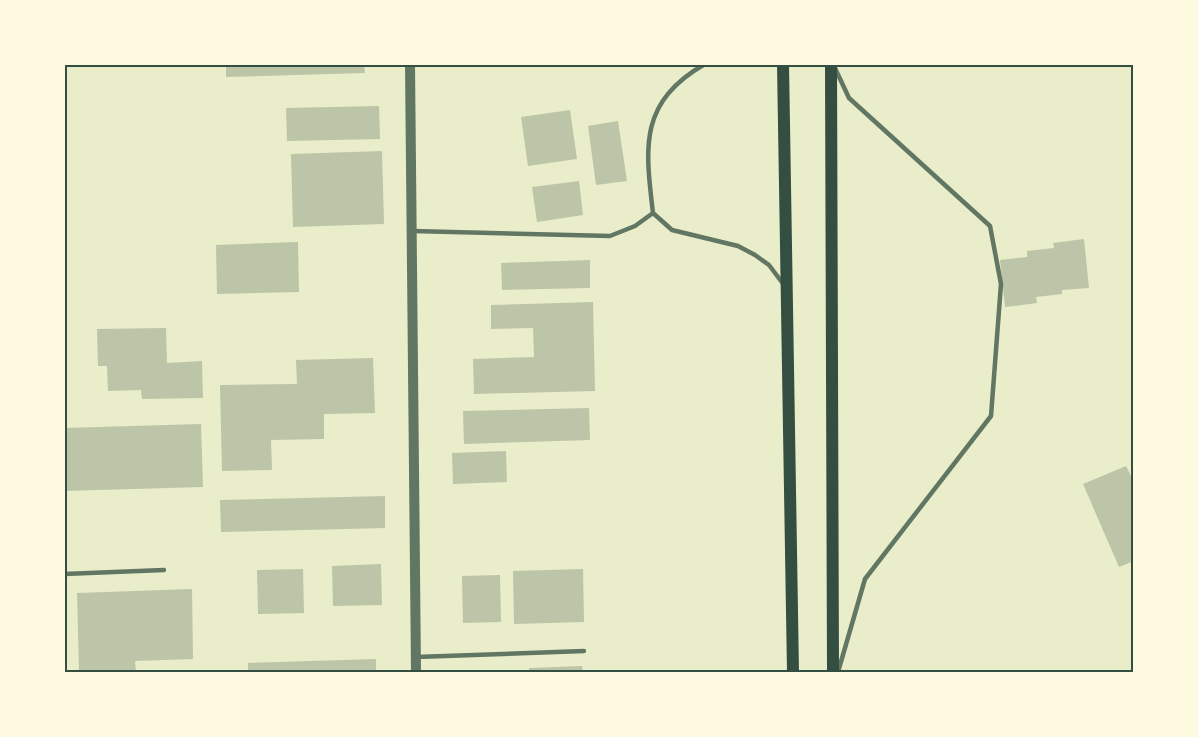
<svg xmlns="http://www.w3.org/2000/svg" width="1198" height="737" font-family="'Noto Serif',serif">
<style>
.building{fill:#bcc5a7}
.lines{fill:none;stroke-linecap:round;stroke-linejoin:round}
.service{stroke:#617663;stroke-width:4.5}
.tertiary{stroke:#617663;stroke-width:10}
.secondary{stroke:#344e41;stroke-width:12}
.neatline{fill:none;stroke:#344e41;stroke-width:2}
</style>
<rect width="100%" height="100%" fill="#e9edc9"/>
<!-- building -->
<path class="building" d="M 226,64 L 364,64 L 365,73 L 226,77 Z
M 379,106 L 380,139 L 287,141 L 286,108 Z
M 570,110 L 577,159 L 528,166 L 521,117 Z
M 618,121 L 627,181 L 596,185 L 588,126 Z
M 382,151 L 384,224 L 293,227 L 291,154 Z
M 579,181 L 583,215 L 537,222 L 532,187 Z
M 1084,239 L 1089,288 L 1062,290 L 1062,294 L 1036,297 L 1037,303 L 1005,307 L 1000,260 L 1027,257 L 1027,251 L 1054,248 L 1053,243 Z
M 298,242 L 299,292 L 217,294 L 216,245 Z
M 590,260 L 590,288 L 502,290 L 501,263 Z
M 593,302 L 595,391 L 474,394 L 473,359 L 534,357 L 533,328 L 491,329 L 491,305 Z
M 166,328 L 167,363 L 202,361 L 203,398 L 142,399 L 141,390 L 108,391 L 107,366 L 98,366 L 97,329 Z
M 373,358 L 375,413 L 324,414 L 324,439 L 271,440 L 272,470 L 222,471 L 220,385 L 297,384 L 296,360 Z
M 589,408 L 590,440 L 464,444 L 463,411 Z
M 201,424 L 203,487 L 64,491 L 64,428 Z
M 506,451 L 507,482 L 453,484 L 452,453 Z
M 1126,466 L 1134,482 L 1134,561 L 1119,567 L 1083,484 Z
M 385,496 L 385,528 L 221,532 L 220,500 Z
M 381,564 L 382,605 L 333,606 L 332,566 Z
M 303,569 L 304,613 L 258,614 L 257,570 Z
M 583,569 L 584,622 L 514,624 L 513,571 Z
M 500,575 L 501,622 L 463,623 L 462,576 Z
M 192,589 L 193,659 L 135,661 L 136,672 L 79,672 L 77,593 Z
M 376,659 L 376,672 L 248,672 L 248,663 Z
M 582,666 L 583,672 L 529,672 L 529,668 Z"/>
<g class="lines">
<!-- service -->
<path class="service" d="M 705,64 C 639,102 645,146 653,213 L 672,230 L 738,246 L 755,255 L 769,265 L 784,285
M 834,66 L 849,98 L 990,226 L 1001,284 L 991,416 L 865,579 L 838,672
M 413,231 L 610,236 L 635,226 L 653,213
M 64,574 L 164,570
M 416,657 L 584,651"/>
<!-- tertiary -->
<path class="tertiary" d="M 410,64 L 416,672"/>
<!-- secondary -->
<path class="secondary" d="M 783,64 L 793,672
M 831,64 L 833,672"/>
</g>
<!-- border -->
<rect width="1198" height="737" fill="none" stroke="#fefae0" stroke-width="132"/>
<rect x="66" y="66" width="1066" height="605" class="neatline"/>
</svg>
